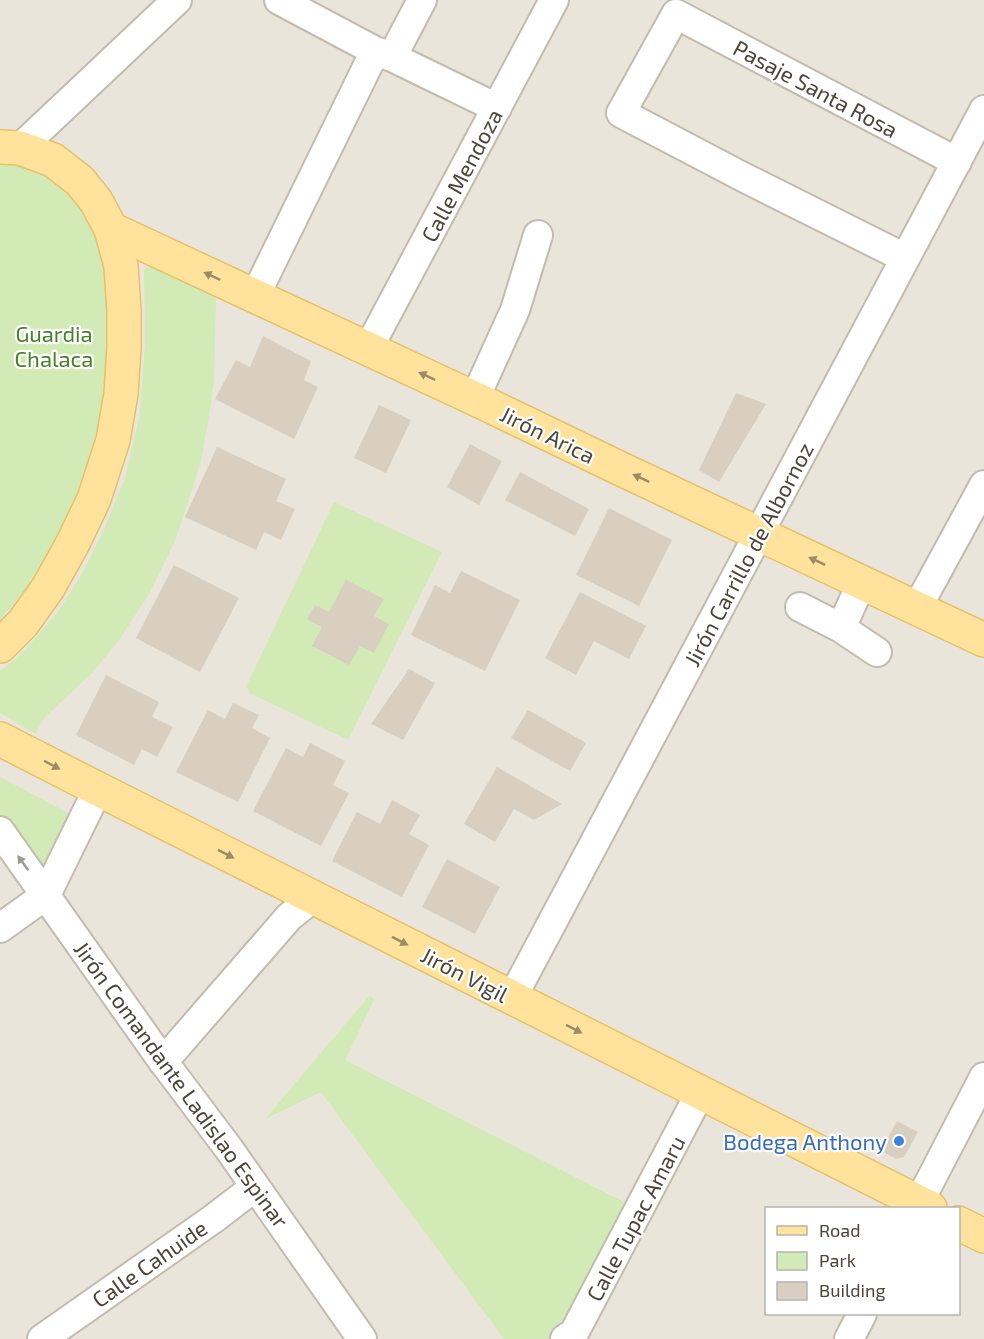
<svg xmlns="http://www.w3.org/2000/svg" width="984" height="1339" font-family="'Exo 2',sans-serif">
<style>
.residential{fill:#eae5da;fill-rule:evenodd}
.green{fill:#d2eab5}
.building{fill:#d8cfc1}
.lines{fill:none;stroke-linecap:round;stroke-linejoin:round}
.minor-casing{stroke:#c2bbae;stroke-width:32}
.major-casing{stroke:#e6c16a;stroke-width:36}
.minor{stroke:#fff;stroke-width:28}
.major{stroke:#ffe39c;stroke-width:33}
.oneway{fill:#9c8c66}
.oneway2{fill:#9c9892}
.shop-dot{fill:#3f7fe0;stroke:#fff;stroke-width:2}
.labels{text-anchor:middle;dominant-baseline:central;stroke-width:4.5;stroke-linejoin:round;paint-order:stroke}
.street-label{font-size:22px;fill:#4b4439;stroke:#fff}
.park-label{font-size:22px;fill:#4a7f2a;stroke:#fff}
.shop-label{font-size:22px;fill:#366cbe;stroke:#fff;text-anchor:end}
</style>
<rect width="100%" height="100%" fill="#f6f3ec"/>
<!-- residential -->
<path class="residential" d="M 0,0 L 984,0 L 984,1339 L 0,1339 ZM 766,1208 L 958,1208 L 958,1314 L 766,1314 Z"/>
<!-- green -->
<path class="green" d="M 0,163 L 21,163 L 49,176 L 73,198 L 94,231 L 107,281 L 110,347 L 104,406 L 82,480 L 64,526 L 35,578 L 0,620 Z
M 153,264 L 216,296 L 214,382 L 209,415 L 201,462 L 175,541 L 149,594 L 117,643 L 91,674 L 45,717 L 35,734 L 0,713 L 0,671 L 24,651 L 58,612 L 83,572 L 103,532 L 126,475 L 140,414 L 145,342 L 144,269 Z
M 334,502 L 442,552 L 348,740 L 249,693 L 247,685 Z
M 0,777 L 70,814 L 44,870 L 0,817 Z
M 370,995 L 374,1000 L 345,1060 L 632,1206 L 569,1328 L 551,1339 L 504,1339 L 321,1092 L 265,1119 Z"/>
<!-- building -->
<path class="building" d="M 263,336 L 311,361 L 304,380 L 318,387 L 294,439 L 215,399 L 236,360 L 250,367 Z
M 736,393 L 766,404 L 719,482 L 699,470 Z
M 379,405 L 411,420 L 386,473 L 354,458 Z
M 470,444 L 502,461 L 479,505 L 447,487 Z
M 217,447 L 286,479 L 276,501 L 295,509 L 281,540 L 264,532 L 256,550 L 185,517 Z
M 520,472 L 589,509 L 575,536 L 505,500 Z
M 609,508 L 672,540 L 639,606 L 576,575 Z
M 174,565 L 239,598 L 200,672 L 136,638 Z
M 461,571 L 520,600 L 485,671 L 411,635 L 435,585 L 450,593 Z
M 346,580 L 384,599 L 374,616 L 389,624 L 374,653 L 360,646 L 349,665 L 312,646 L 322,627 L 307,619 L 315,605 L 329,612 Z
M 580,592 L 646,626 L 629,659 L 594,641 L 576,675 L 545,658 Z
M 409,669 L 435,683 L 403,740 L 371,724 Z
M 106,675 L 159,702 L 152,717 L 173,727 L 157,757 L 142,749 L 134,765 L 76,735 Z
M 233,703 L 259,715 L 252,728 L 270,738 L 238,802 L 176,772 L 208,710 L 225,719 Z
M 528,710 L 586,743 L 570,771 L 511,738 Z
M 310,743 L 345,761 L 333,785 L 349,793 L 321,846 L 253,811 L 286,748 L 303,757 Z
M 497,767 L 562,804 L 534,820 L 514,809 L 495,842 L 464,824 Z
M 392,800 L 420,815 L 409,834 L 429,845 L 402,897 L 332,861 L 357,812 L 380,824 Z
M 447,859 L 500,887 L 475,934 L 422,907 Z
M 897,1121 L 918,1132 L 904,1157 L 896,1159 L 881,1151 Z"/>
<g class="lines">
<!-- minor casing -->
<g class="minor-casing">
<path id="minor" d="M 279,0 L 375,51 L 392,57 L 497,108
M 392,57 L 422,0
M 20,148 L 177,0
M 905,258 L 743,177 L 621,113 L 676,14 L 957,162
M 255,296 L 375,51
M 368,349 L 554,0
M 475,398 L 515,310 L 538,235
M 800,607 L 841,628 L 877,652
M 917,608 L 984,485
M 841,628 L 862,582
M 0,831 L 159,1056 L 229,1149 L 362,1339
M 0,928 L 46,895 L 98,789
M 512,998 L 984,110
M 163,1062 L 289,917 L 314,897
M 916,1208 L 984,1077
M 42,1339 L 213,1219 L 255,1187
M 565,1339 L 574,1333 L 700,1093
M 849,1339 L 862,1314"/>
</g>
<!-- major casing -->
<g class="major-casing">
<path id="major" d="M 0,147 L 20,148 L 53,160 L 80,181 L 96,201 L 111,229 L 121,266 L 124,311 L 124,347 L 121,394 L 113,440 L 94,499 L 73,543 L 48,588 L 23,623 L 0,646
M 111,229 L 480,401 L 619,468 L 984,640
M 0,739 L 98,789 L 930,1208
M 958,1223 L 984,1236"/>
</g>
<!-- minor -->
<use href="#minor" class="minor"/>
<!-- major -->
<use href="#major" class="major"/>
</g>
<!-- one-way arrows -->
<defs><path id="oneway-solid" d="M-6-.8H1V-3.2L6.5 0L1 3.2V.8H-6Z" transform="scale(1.5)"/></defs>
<g class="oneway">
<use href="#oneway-solid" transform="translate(212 276) rotate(-155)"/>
<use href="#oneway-solid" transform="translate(427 376) rotate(-155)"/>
<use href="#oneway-solid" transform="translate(641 478) rotate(-155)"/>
<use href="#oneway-solid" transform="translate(817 561) rotate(-155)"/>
<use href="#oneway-solid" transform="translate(52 765) rotate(28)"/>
<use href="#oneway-solid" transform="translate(226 854) rotate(27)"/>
<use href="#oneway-solid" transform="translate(400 941) rotate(27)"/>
<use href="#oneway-solid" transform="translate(574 1029) rotate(27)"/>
</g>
<use class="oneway2" href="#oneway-solid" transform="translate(23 863) rotate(-126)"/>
<!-- markers -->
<circle class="shop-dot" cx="899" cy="1141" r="6"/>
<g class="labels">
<!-- street labels -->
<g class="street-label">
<text transform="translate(816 88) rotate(28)">Pasaje Santa Rosa</text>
<text transform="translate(461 175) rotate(-62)">Calle Mendoza</text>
<text transform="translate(548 434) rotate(26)">Jirón Arica</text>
<text transform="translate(748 554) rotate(-62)">Jirón Carrillo de Albornoz</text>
<text transform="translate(465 974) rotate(27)">Jirón Vigil</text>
<text transform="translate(182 1084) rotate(54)">Jirón Comandante Ladislao Espinar</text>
<text transform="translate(635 1218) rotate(-62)">Calle Tupac Amaru</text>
<text transform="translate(149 1263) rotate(-35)">Calle Cahuide</text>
</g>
<!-- park labels -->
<g class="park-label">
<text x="54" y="333">Guardia<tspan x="54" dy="25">Chalaca</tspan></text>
</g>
<!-- shop labels -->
<g class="shop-label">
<text x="887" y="1141">Bodega Anthony</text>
</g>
</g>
<!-- legend -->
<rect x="765" y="1207" width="195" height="108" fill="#ffffff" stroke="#b7b4b0" stroke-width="1.5"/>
<rect x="777" y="1226" width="30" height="9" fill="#ffe39c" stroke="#b7b4b0" stroke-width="1.5"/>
<text x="819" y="1237" font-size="18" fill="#4b4439">Road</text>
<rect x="777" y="1252" width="30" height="18" fill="#d2eab5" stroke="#b7b4b0" stroke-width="1.5"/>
<text x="819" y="1267" font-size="18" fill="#4b4439">Park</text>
<rect x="777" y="1282" width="30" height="18" fill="#d8cfc1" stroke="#b7b4b0" stroke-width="1.5"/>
<text x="819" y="1297" font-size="18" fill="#4b4439">Building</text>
</svg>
